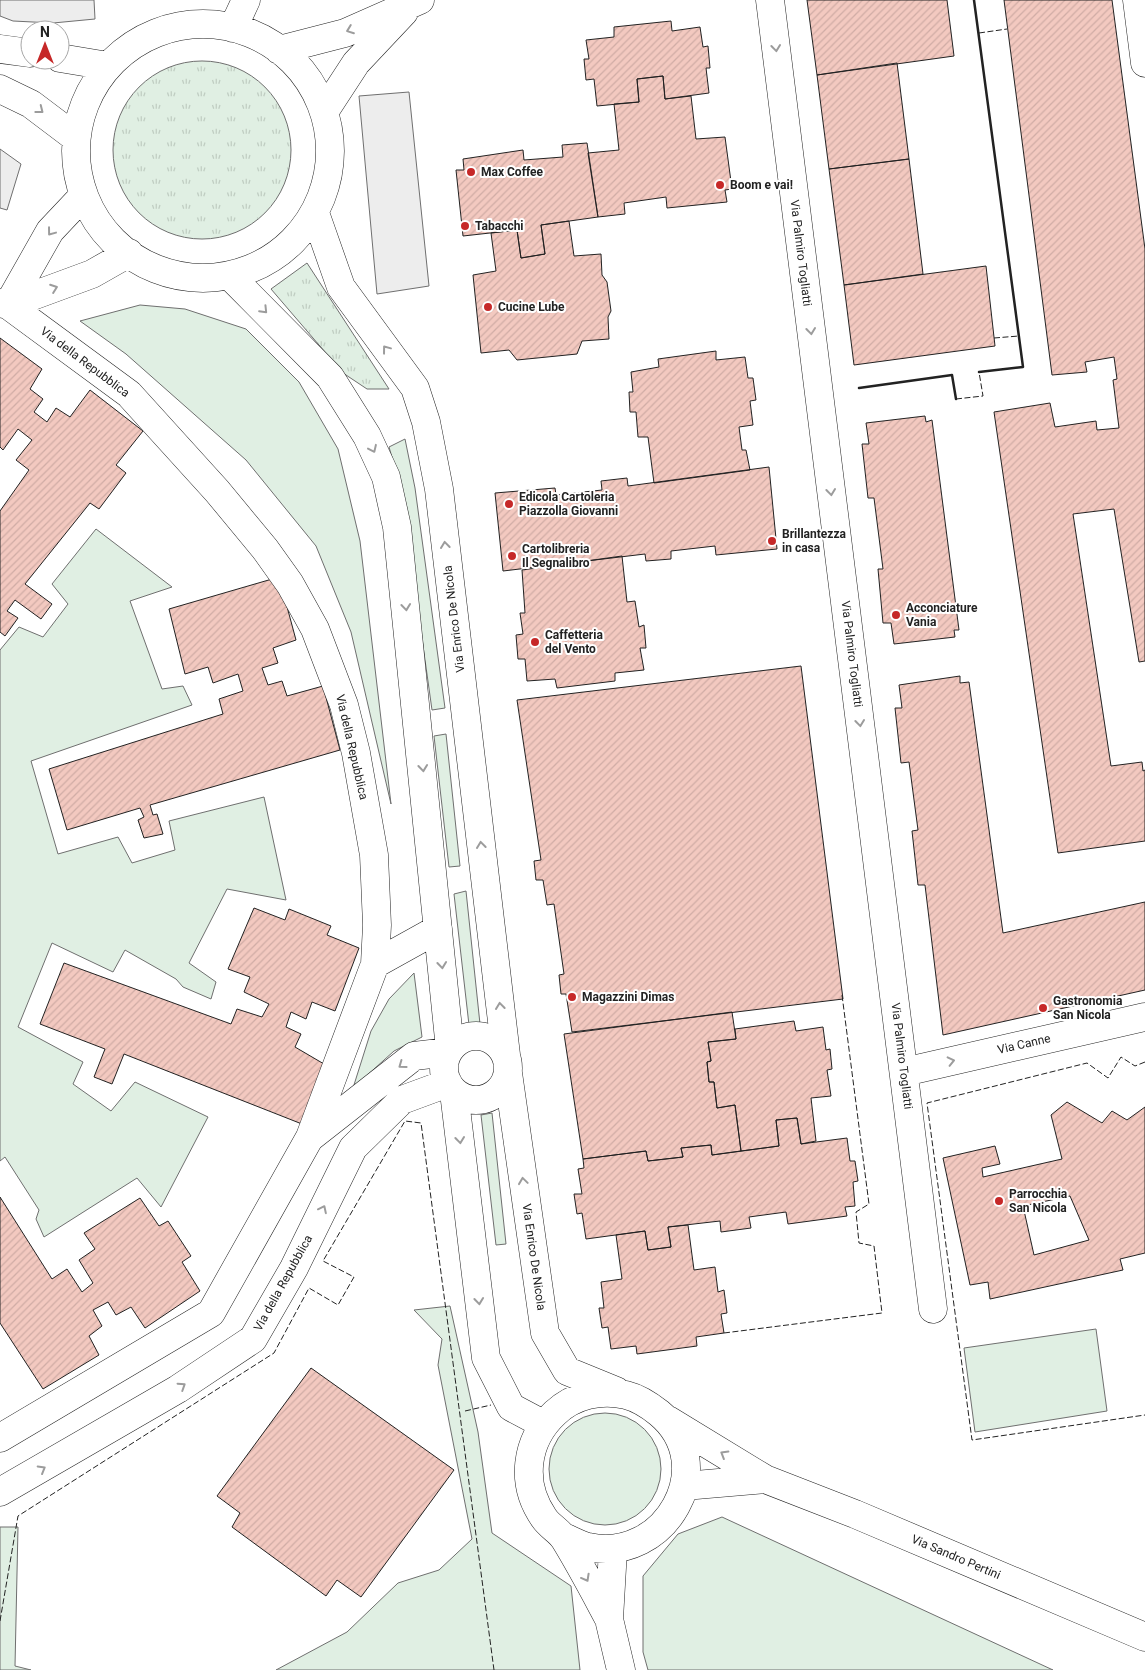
<svg xmlns="http://www.w3.org/2000/svg" width="1145" height="1670" font-family="Roboto,sans-serif">
<style>
.grass{fill:url(#grass-tufts);stroke:#6f6f6f}
.garden{fill:#e0efe3;stroke:#6f6f6f}
.parking{fill:#ededed;stroke:#6f6f6f}
.building{fill:url(#building-hatch);stroke:#222;fill-rule:evenodd}
.lines{fill:none;stroke-linecap:round;stroke-linejoin:round}
.minor-casing{stroke:#222;stroke-width:29}
.minor{stroke:#fff;stroke-width:28}
.fence{stroke:#222;stroke-width:1;stroke-dasharray:6 2.5;stroke-linecap:butt}
.wall{stroke:#222;stroke-width:2.5}
.oneway{stroke:#9c9c9c}
.poi-dot{fill:#c62828;stroke:#fff;stroke-width:2}
.labels{text-anchor:middle;dominant-baseline:central;stroke-width:4;stroke-linejoin:round;paint-order:stroke}
.poi-label{font-size:12px;font-weight:bold;fill:#222;stroke:#fff;text-anchor:start}
.street-label{font-size:12px;fill:#222;stroke:#fff}
</style>
<defs>
<pattern id="grass-tufts" width="24" height="20" patternUnits="userSpaceOnUse" patternTransform="scale(1.25)"><rect width="24" height="20" fill="#e0efe3"/><path d="M3 7l-1-3M5 7V3M7 7l1-3M15 17l-1-3M17 17v-4M19 17l1-3" fill="none" stroke="#c0cdc2"/></pattern>
<pattern id="building-hatch" width="6" height="6" patternUnits="userSpaceOnUse" patternTransform="scale(1.25)"><rect width="6" height="6" fill="#f3c9c0"/><path d="M-1 1l2-2M0 6l6-6M5 7l2-2" fill="none" stroke="#d0aca5"/></pattern>
</defs>
<rect width="100%" height="100%" fill="#fff"/>
<!-- grass -->
<path class="grass" d="M113 150a89 89 0 1 1 178 0a89 89 0 1 1-178 0Z
M 307,263 L 389,389 L 367,389 L 343,373 L 271,289 Z"/>
<!-- garden -->
<path class="garden" d="M 140,305 L 185,309 L 246,329 L 299,382 L 338,449 L 360,541 L 391,804 L 351,632 L 316,546 L 246,460 L 126,354 L 80,321 Z
M 405,439 L 415,488 L 445,708 L 432,710 L 401,488 L 389,447 Z
M 96,529 L 172,587 L 130,601 L 162,689 L 183,686 L 192,705 L 31,761 L 58,854 L 118,837 L 132,863 L 175,850 L 169,821 L 264,797 L 286,900 L 227,889 L 189,963 L 216,982 L 211,999 L 183,987 L 176,979 L 125,950 L 113,972 L 52,943 L 18,1027 L 83,1062 L 73,1084 L 111,1111 L 135,1082 L 208,1117 L 161,1207 L 137,1178 L 44,1237 L 36,1219 L 39,1210 L 5,1157 L 0,1161 L 0,650 L 19,627 L 43,637 L 68,604 L 52,584 Z
M 446,734 L 460,866 L 449,867 L 434,736 Z
M 466,891 L 480,1024 L 469,1025 L 454,894 Z
M 414,973 L 422,1037 L 394,1051 L 353,1088 L 371,1031 L 389,999 Z
M 492,1113 L 506,1244 L 496,1245 L 481,1115 Z
M 450,1306 L 478,1432 L 492,1533 L 571,1586 L 580,1670 L 276,1670 L 347,1632 L 398,1583 L 439,1570 L 472,1539 L 438,1365 L 442,1339 L 414,1310 Z
M 1096,1329 L 1107,1411 L 975,1432 L 964,1348 Z
M549 1469a56 56 0 1 1 112 0a56 56 0 1 1-112 0Z
M 722,1517 L 1053,1670 L 648,1670 L 643,1652 L 643,1576 L 678,1534 Z
M 0,1527 L 18,1527 L 15,1666 L 31,1670 L 0,1670 Z"/>
<!-- parking -->
<path class="parking" d="M 0,0 L 94,0 L 95,19 L 53,23 L 13,21 L 0,16 Z
M 409,92 L 429,286 L 377,294 L 359,96 Z
M 0,149 L 21,164 L 7,210 L 0,208 Z"/>
<!-- building -->
<path class="building" d="M 807,0 L 947,0 L 954,56 L 817,75 Z
M 1004,0 L 1112,0 L 1145,249 L 1145,661 L 1139,662 L 1114,509 L 1073,514 L 1111,766 L 1142,762 L 1143,771 L 1145,770 L 1145,841 L 1058,853 L 994,412 L 1050,403 L 1055,427 L 1096,421 L 1097,430 L 1119,428 L 1113,380 L 1117,379 L 1114,357 L 1085,362 L 1087,372 L 1052,375 Z
M 671,21 L 672,31 L 700,27 L 703,47 L 708,46 L 710,68 L 706,68 L 709,93 L 665,99 L 663,76 L 637,79 L 639,102 L 597,106 L 594,79 L 586,80 L 584,59 L 589,59 L 586,40 L 614,37 L 614,27 Z
M 897,63 L 909,159 L 829,169 L 817,75 Z
M 663,76 L 665,99 L 691,96 L 696,139 L 725,137 L 732,189 L 725,190 L 727,202 L 667,208 L 666,197 L 624,203 L 625,214 L 598,217 L 588,153 L 619,150 L 614,104 L 639,102 L 637,79 Z
M 587,143 L 598,217 L 541,225 L 545,254 L 521,258 L 517,230 L 463,236 L 456,170 L 464,170 L 463,159 L 523,150 L 524,160 L 563,157 L 562,145 Z
M 909,159 L 923,274 L 844,285 L 829,169 Z
M 569,221 L 574,256 L 601,254 L 602,275 L 607,282 L 611,311 L 608,317 L 609,339 L 582,341 L 577,354 L 517,360 L 509,350 L 481,353 L 473,275 L 496,271 L 491,233 L 517,230 L 521,258 L 545,254 L 541,225 Z
M 986,266 L 995,346 L 854,365 L 844,285 Z
M 0,338 L 42,369 L 30,389 L 43,399 L 34,412 L 47,422 L 56,408 L 70,417 L 90,390 L 143,431 L 116,465 L 126,473 L 99,509 L 90,503 L 25,584 L 52,604 L 41,619 L 15,600 L 7,611 L 18,618 L 5,636 L 0,632 L 0,511 L 29,470 L 16,460 L 32,440 L 18,429 L 3,450 L 0,447 Z
M 716,351 L 716,360 L 745,357 L 748,378 L 753,378 L 756,400 L 750,401 L 753,425 L 739,427 L 742,450 L 746,450 L 750,470 L 654,483 L 648,437 L 638,437 L 636,412 L 630,412 L 629,392 L 633,392 L 631,372 L 659,367 L 658,359 Z
M 925,416 L 926,422 L 932,420 L 959,630 L 954,630 L 955,637 L 894,644 L 891,623 L 883,623 L 878,569 L 883,569 L 874,498 L 868,498 L 862,444 L 869,444 L 866,423 Z
M 769,467 L 777,549 L 716,555 L 715,546 L 671,551 L 671,559 L 646,561 L 645,554 L 503,571 L 495,493 L 555,488 L 556,495 L 602,490 L 601,481 L 627,478 L 628,486 Z
M 622,556 L 627,602 L 635,601 L 639,627 L 644,625 L 646,648 L 640,648 L 644,670 L 615,673 L 615,681 L 557,688 L 555,679 L 527,681 L 525,659 L 518,659 L 516,635 L 523,634 L 520,613 L 525,613 L 522,570 Z
M 279,577 L 296,640 L 273,648 L 278,663 L 262,668 L 268,685 L 282,681 L 287,696 L 323,686 L 340,750 L 150,805 L 153,815 L 157,814 L 163,834 L 144,838 L 138,820 L 144,817 L 140,808 L 67,830 L 49,769 L 223,714 L 219,699 L 243,691 L 238,674 L 213,683 L 208,667 L 185,674 L 169,609 Z
M 801,666 L 843,999 L 572,1032 L 566,994 L 561,994 L 559,975 L 564,974 L 554,904 L 547,905 L 543,880 L 536,880 L 534,861 L 541,860 L 517,700 Z
M 960,676 L 960,683 L 969,682 L 1003,933 L 1145,902 L 1145,990 L 943,1035 L 925,885 L 918,885 L 912,831 L 918,830 L 909,762 L 901,763 L 895,708 L 902,708 L 899,685 Z
M 254,908 L 285,920 L 289,909 L 331,926 L 327,935 L 359,948 L 335,1011 L 312,1002 L 306,1019 L 291,1012 L 286,1027 L 301,1034 L 295,1047 L 324,1064 L 302,1124 L 124,1054 L 112,1084 L 94,1077 L 105,1049 L 40,1024 L 64,963 L 231,1024 L 237,1009 L 262,1017 L 269,1004 L 244,992 L 250,977 L 228,969 Z
M 732,1012 L 736,1039 L 708,1042 L 711,1061 L 707,1062 L 709,1082 L 714,1082 L 717,1108 L 735,1105 L 741,1151 L 712,1155 L 711,1145 L 681,1148 L 683,1157 L 648,1161 L 646,1151 L 583,1159 L 564,1034 Z
M 794,1021 L 796,1031 L 823,1027 L 826,1050 L 830,1049 L 832,1069 L 827,1070 L 831,1096 L 811,1098 L 816,1141 L 801,1144 L 797,1118 L 776,1120 L 779,1146 L 741,1151 L 735,1105 L 717,1108 L 714,1082 L 709,1082 L 707,1062 L 711,1061 L 708,1042 L 736,1039 L 735,1029 Z
M 1067,1102 L 1102,1123 L 1112,1111 L 1127,1120 L 1145,1107 L 1145,1253 L 1120,1259 L 1123,1270 L 990,1299 L 988,1282 L 970,1285 L 943,1158 L 995,1146 L 1000,1164 L 982,1168 L 983,1177 L 1062,1159 L 1051,1115 ZM 1070,1196 L 1089,1240 L 1034,1255 L 1023,1206 Z
M 797,1118 L 801,1144 L 847,1138 L 850,1161 L 855,1161 L 858,1181 L 853,1182 L 855,1206 L 845,1207 L 847,1216 L 788,1224 L 786,1212 L 749,1217 L 751,1228 L 721,1232 L 720,1221 L 668,1227 L 671,1247 L 648,1250 L 645,1231 L 586,1239 L 582,1213 L 577,1214 L 574,1194 L 582,1194 L 578,1169 L 584,1168 L 583,1159 L 646,1151 L 648,1161 L 683,1157 L 681,1148 L 711,1145 L 712,1155 L 779,1146 L 776,1120 Z
M 0,1197 L 52,1279 L 67,1269 L 82,1292 L 93,1283 L 79,1260 L 95,1249 L 84,1233 L 140,1198 L 159,1226 L 168,1221 L 191,1256 L 182,1262 L 200,1291 L 145,1328 L 131,1307 L 116,1315 L 108,1302 L 93,1310 L 102,1326 L 89,1336 L 99,1355 L 43,1389 L 0,1323 Z
M 688,1225 L 694,1270 L 715,1267 L 718,1292 L 724,1290 L 727,1313 L 721,1314 L 724,1333 L 696,1337 L 697,1346 L 637,1354 L 636,1346 L 611,1349 L 608,1327 L 602,1328 L 599,1308 L 604,1308 L 601,1282 L 622,1279 L 616,1235 L 645,1231 L 648,1250 L 671,1247 L 668,1227 Z
M 311,1368 L 454,1470 L 361,1597 L 337,1580 L 326,1596 L 232,1527 L 240,1513 L 217,1496 Z"/>
<g class="lines">
<!-- minor casing -->
<g class="minor-casing">
<path id="minor" d="M 770,0 L 933,1309
M 1137,0 L 1145,63
M76 151a127 127 0 1 1 254 0a127 127 0 1 1-254 0Z
M 233,28 L 246,0
M 0,49 L 30,53
M 279,50 L 345,33 L 420,0
M 60,58 L 108,66
M 0,89 L 31,104 L 76,138
M 324,112 L 356,63 L 404,12
M 315,213 L 341,287 L 415,388 L 426,422 L 439,489 L 506,1055
M 230,276 L 330,377 L 367,436 L 386,477 L 397,527 L 450,1049
M 0,303 L 8,305 L 129,394 L 217,491 L 265,549 L 290,584 L 315,629 L 344,705 L 356,753 L 374,855 L 377,925 L 375,964 L 310,1137 L 211,1313 L 0,1438
M 8,305 L 50,231 L 83,196
M 8,305 L 92,274 L 129,253
M 375,964 L 438,929
M444 1068a32 32 0 1 1 64 0a32 32 0 1 1-64 0Z
M 904,1072 L 1145,1017
M 508,1073 L 545,1333 L 567,1371 L 616,1391
M 454,1092 L 486,1358 L 511,1407 L 543,1424
M 312,1136 L 414,1056 L 448,1052
M 668,1420 L 765,1479 L 855,1514 L 1145,1637
M 684,1486 L 765,1479
M 0,1492 L 178,1389 L 253,1339 L 294,1268 L 353,1148 L 402,1100 L 448,1083
M 564,1537 C 571,1540 580,1545 588,1547 C 665,1564 722,1465 659,1413 C 649,1405 638,1398 626,1395 C 601,1389 574,1395 555,1413 C 525,1441 520,1484 544,1518 C 550,1527 560,1531 565,1540 C 581,1566 595,1593 609,1619
M 613,1550 L 609,1619 L 621,1670"/>
</g>
<!-- minor -->
<use href="#minor" class="minor"/>
<!-- fence -->
<path class="fence" d="M 979,33 L 1007,29
M 994,338 L 1019,336
M 956,399 L 983,396 L 979,372
M 1145,1062 L 1135,1066 L 1121,1057 L 1108,1078 L 1087,1063 L 927,1103 L 972,1440 L 1145,1415
M 724,1333 L 882,1313 L 874,1246 L 859,1243 L 856,1212 L 869,1204 L 842,995
M 465,1411 L 491,1405
M 0,1621 L 18,1516 L 274,1353 L 309,1288 L 338,1305 L 354,1277 L 323,1261 L 405,1121 L 421,1123 L 494,1670"/>
<!-- wall -->
<path class="wall" d="M 974,0 L 1023,367 L 979,372
M 859,388 L 952,375 L 956,399"/>
</g>
<!-- one-way arrows -->
<defs><path id="oneway-chevron" d="M-2-3.5L2.5 0L-2 3.5" fill="none" stroke-width="1.6" stroke-linecap="round" stroke-linejoin="round" transform="scale(1.25)"/></defs>
<g class="oneway">
<use href="#oneway-chevron" transform="translate(350 30) rotate(159)"/>
<use href="#oneway-chevron" transform="translate(776 48) rotate(83)"/>
<use href="#oneway-chevron" transform="translate(40 110) rotate(38)"/>
<use href="#oneway-chevron" transform="translate(51 232) rotate(127)"/>
<use href="#oneway-chevron" transform="translate(54 288) rotate(-20)"/>
<use href="#oneway-chevron" transform="translate(264 310) rotate(46)"/>
<use href="#oneway-chevron" transform="translate(811 331) rotate(83)"/>
<use href="#oneway-chevron" transform="translate(386 349) rotate(-127)"/>
<use href="#oneway-chevron" transform="translate(373 449) rotate(65)"/>
<use href="#oneway-chevron" transform="translate(831 492) rotate(83)"/>
<use href="#oneway-chevron" transform="translate(445 545) rotate(-97)"/>
<use href="#oneway-chevron" transform="translate(406 607) rotate(84)"/>
<use href="#oneway-chevron" transform="translate(860 723) rotate(83)"/>
<use href="#oneway-chevron" transform="translate(423 768) rotate(84)"/>
<use href="#oneway-chevron" transform="translate(481 845) rotate(-97)"/>
<use href="#oneway-chevron" transform="translate(442 965) rotate(84)"/>
<use href="#oneway-chevron" transform="translate(500 1006) rotate(-97)"/>
<use href="#oneway-chevron" transform="translate(951 1061) rotate(-13)"/>
<use href="#oneway-chevron" transform="translate(402 1065) rotate(144)"/>
<use href="#oneway-chevron" transform="translate(460 1140) rotate(83)"/>
<use href="#oneway-chevron" transform="translate(523 1181) rotate(-98)"/>
<use href="#oneway-chevron" transform="translate(323 1209) rotate(-64)"/>
<use href="#oneway-chevron" transform="translate(479 1301) rotate(84)"/>
<use href="#oneway-chevron" transform="translate(182 1386) rotate(-33)"/>
<use href="#oneway-chevron" transform="translate(724 1454) rotate(-149)"/>
<use href="#oneway-chevron" transform="translate(42 1469) rotate(-30)"/>
<use href="#oneway-chevron" transform="translate(586 1578) rotate(61)"/>
</g>
<!-- markers -->
<g class="poi-dot">
<circle cx="471" cy="172" r="5"/>
<circle cx="720" cy="185" r="5"/>
<circle cx="465" cy="226" r="5"/>
<circle cx="488" cy="307" r="5"/>
<circle cx="509" cy="504" r="5"/>
<circle cx="772" cy="541" r="5"/>
<circle cx="512" cy="556" r="5"/>
<circle cx="896" cy="615" r="5"/>
<circle cx="535" cy="642" r="5"/>
<circle cx="572" cy="997" r="5"/>
<circle cx="1043" cy="1008" r="5"/>
<circle cx="999" cy="1201" r="5"/>
</g>
<g class="labels">
<!-- poi labels -->
<g class="poi-label">
<text x="481" y="172">Max Coffee</text>
<text x="730" y="185">Boom e vai!</text>
<text x="475" y="226">Tabacchi</text>
<text x="498" y="307">Cucine Lube</text>
<text x="519" y="497">Edicola Cartoleria<tspan x="519" dy="14">Piazzolla Giovanni</tspan></text>
<text x="782" y="534">Brillantezza<tspan x="782" dy="14">in casa</tspan></text>
<text x="522" y="549">Cartolibreria<tspan x="522" dy="14">Il Segnalibro</tspan></text>
<text x="906" y="608">Acconciature<tspan x="906" dy="14">Vania</tspan></text>
<text x="545" y="635">Caffetteria<tspan x="545" dy="14">del Vento</tspan></text>
<text x="582" y="997">Magazzini Dimas</text>
<text x="1053" y="1001">Gastronomia<tspan x="1053" dy="14">San Nicola</tspan></text>
<text x="1009" y="1194">Parrocchia<tspan x="1009" dy="14">San Nicola</tspan></text>
</g>
<!-- street labels -->
<g class="street-label">
<text transform="translate(801 253) rotate(83)">Via Palmiro Togliatti</text>
<text transform="translate(85 362) rotate(37)">Via della Repubblica</text>
<text transform="translate(454 619) rotate(-97)">Via Enrico De Nicola</text>
<text transform="translate(852 654) rotate(83)">Via Palmiro Togliatti</text>
<text transform="translate(352 747) rotate(77)">Via della Repubblica</text>
<text transform="translate(1024 1044) rotate(-13)">Via Canne</text>
<text transform="translate(902 1056) rotate(83)">Via Palmiro Togliatti</text>
<text transform="translate(534 1257) rotate(82)">Via Enrico De Nicola</text>
<text transform="translate(283 1283) rotate(-61)">Via della Repubblica</text>
<text transform="translate(956 1557) rotate(23)">Via Sandro Pertini</text>
</g>
</g>
<!-- north arrow -->
<g transform="translate(45 45)"><circle r="24" fill="#ffffff" stroke="#a7a7a7"/>
<path d="M0-4L9 19L0 12L-9 19Z" fill="#c62828"/>
<text y="-8" font-size="14" font-weight="bold" text-anchor="middle" fill="#222222">N</text>
</g>
</svg>
